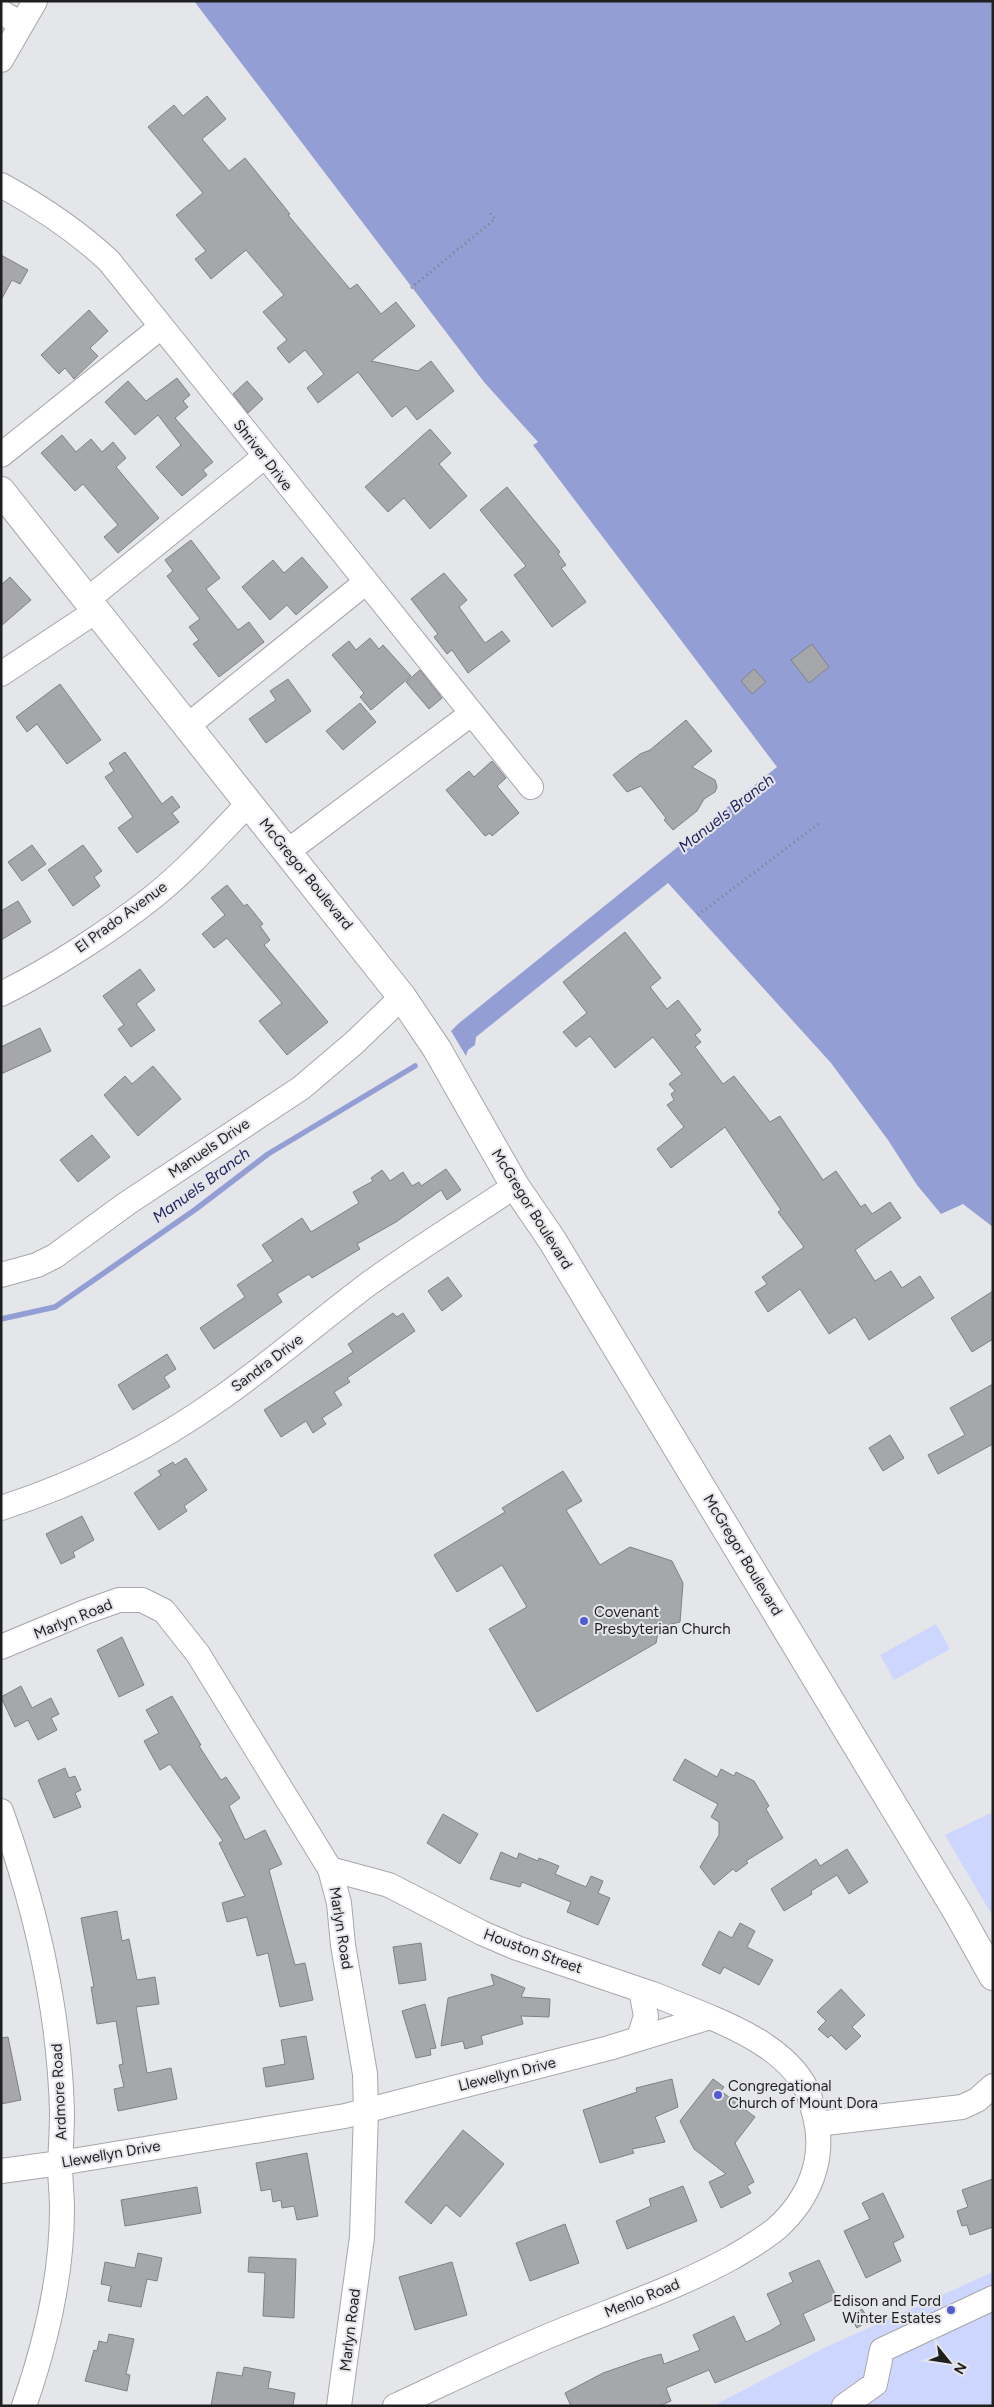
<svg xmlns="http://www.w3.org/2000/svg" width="994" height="2407" font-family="Figtree,sans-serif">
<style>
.green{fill:#cdd6fe}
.water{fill:#939fd4}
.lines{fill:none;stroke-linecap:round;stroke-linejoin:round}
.stream{stroke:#939fd4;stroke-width:5.5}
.building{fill:#a6a7aa;stroke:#808184}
.minor-casing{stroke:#a6a7aa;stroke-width:26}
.major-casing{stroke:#a6a7aa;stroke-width:30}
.path{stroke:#7e7f81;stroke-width:3;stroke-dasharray:1 4;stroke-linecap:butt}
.minor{stroke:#fff;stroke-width:24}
.major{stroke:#fff;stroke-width:28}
.poi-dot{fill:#515cd2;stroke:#e5e6ea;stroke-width:2}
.labels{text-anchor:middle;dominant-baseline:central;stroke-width:4;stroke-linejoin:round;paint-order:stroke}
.street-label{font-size:15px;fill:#1f1f20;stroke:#e5e6ea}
.poi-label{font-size:15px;fill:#1f1f20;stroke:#e5e6ea;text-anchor:start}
.water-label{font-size:16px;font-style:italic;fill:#1d205f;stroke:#e5e6ea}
</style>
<rect width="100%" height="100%" fill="#e5e6ea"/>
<!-- green -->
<path class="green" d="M 936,1624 L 950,1649 L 894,1680 L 880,1655 Z
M 993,1812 L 993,1917 L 945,1835 Z
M 993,2272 L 993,2406 L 713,2406 L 824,2348 Z"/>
<!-- water -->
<path class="water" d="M 194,1 L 993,1 L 993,1227 L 963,1204 L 941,1214 L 917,1185 L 888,1140 L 831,1063 L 668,883 L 476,1037 L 475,1045 L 468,1050 L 466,1056 L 451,1031 L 458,1024 L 777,767 L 533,445 L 538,442 L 484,382 Z"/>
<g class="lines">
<!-- stream -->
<path class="stream" d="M 1,1319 L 55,1307 L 196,1209 L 268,1154 L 415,1066"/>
</g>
<!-- building -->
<path class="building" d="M 207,96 L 226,119 L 202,139 L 229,171 L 245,158 L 290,214 L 288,215 L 350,289 L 357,284 L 381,314 L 396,302 L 415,326 L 371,361 L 418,371 L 431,361 L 454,391 L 417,420 L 406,406 L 392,417 L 358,372 L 318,403 L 307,388 L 324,374 L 305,350 L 289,363 L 277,348 L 287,340 L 263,312 L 284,295 L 246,250 L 211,279 L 195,259 L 206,251 L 176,215 L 203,193 L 148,127 L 174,105 L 183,116 Z
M 1,255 L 28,270 L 20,284 L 12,280 L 1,300 Z
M 89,310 L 108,331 L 90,348 L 98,356 L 74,379 L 65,368 L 59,374 L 41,355 Z
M 177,378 L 190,395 L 183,401 L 188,407 L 175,418 L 213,462 L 203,470 L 207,475 L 182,496 L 156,467 L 181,445 L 158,415 L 135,435 L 105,402 L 128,381 L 146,401 Z
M 247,381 L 263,399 L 248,413 L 233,394 Z
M 430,429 L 451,453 L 439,464 L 467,496 L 430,529 L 404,498 L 388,512 L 365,487 Z
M 62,435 L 76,452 L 91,439 L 102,452 L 113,442 L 126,458 L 116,467 L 159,518 L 118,553 L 104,537 L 118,525 L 83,484 L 75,491 L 41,453 Z
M 507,487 L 560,552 L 558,554 L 566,565 L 561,568 L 586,602 L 552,627 L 514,575 L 526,566 L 480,510 Z
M 191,540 L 220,578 L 206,589 L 238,630 L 249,622 L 264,642 L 219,677 L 193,644 L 199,640 L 189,627 L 200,619 L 167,576 L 173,571 L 165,560 Z
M 302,557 L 328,587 L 296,615 L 287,605 L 270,620 L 242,587 L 273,560 L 284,573 Z
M 444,573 L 467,600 L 459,607 L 485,643 L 502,631 L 510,641 L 468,673 L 452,650 L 447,654 L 434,637 L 438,634 L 411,599 Z
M 10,577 L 31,600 L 1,626 L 1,585 Z
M 370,638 L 379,649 L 383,645 L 411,676 L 371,710 L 360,697 L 364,693 L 332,655 L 349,641 L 356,650 Z
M 812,644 L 829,667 L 809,683 L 791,660 Z
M 754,669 L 766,682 L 752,694 L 741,681 Z
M 420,670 L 442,698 L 429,709 L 406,682 Z
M 288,679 L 311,711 L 266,743 L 249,719 L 276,700 L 270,691 Z
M 60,684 L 101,740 L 67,764 L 37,724 L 27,732 L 16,717 Z
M 360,703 L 376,722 L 343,750 L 326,731 Z
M 686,720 L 712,751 L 692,767 L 715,780 L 717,787 L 715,792 L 704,799 L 697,811 L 673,830 L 664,820 L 666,818 L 641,786 L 627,792 L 613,775 L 640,754 L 650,750 Z
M 125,752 L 162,804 L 172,796 L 180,807 L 172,813 L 179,822 L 137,853 L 118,828 L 133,817 L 105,777 L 114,771 L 109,763 Z
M 492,761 L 506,778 L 497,786 L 519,813 L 492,836 L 490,833 L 485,836 L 446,790 L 469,771 L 474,777 Z
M 32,845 L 46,864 L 22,881 L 8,862 Z
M 83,845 L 102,871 L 94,877 L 100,886 L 73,906 L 48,870 Z
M 227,885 L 244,906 L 247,904 L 263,924 L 260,926 L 270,940 L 264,945 L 328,1022 L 287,1055 L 259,1021 L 282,1003 L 227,938 L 214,948 L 202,934 L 225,915 L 211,898 Z
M 18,901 L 31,922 L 1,940 L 1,911 Z
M 625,932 L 661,978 L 650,987 L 667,1009 L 678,1000 L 701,1030 L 695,1035 L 701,1042 L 695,1047 L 723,1084 L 734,1076 L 770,1122 L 780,1116 L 823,1180 L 836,1171 L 861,1207 L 865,1204 L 872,1214 L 890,1202 L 901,1218 L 855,1250 L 875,1281 L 891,1271 L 902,1288 L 920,1276 L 934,1298 L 869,1340 L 855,1317 L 829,1334 L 800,1289 L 768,1312 L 755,1292 L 767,1284 L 762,1277 L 804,1247 L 778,1212 L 781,1210 L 725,1127 L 671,1168 L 657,1149 L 684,1127 L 667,1105 L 674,1100 L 671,1094 L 675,1091 L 669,1084 L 682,1074 L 653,1037 L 615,1068 L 590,1036 L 576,1047 L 563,1032 L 587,1013 L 563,982 Z
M 140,969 L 155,990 L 136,1004 L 155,1030 L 131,1047 L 118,1029 L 124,1025 L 103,996 Z
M 40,1028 L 51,1051 L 1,1074 L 1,1047 Z
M 153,1066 L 181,1099 L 138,1136 L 104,1095 L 125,1076 L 132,1084 Z
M 92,1135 L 110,1157 L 78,1182 L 60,1160 Z
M 446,1169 L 461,1190 L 447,1200 L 441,1190 L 396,1222 L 357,1244 L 360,1249 L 312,1278 L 309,1274 L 277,1294 L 282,1302 L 214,1349 L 200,1328 L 245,1297 L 237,1285 L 273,1261 L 262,1245 L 302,1218 L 311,1232 L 359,1203 L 353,1192 L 373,1181 L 371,1178 L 382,1170 L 390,1181 L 403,1172 L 412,1186 L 419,1182 L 421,1186 Z
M 448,1277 L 462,1296 L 442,1311 L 428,1291 Z
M 993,1291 L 993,1339 L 972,1352 L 951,1318 Z
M 393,1313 L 397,1317 L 403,1313 L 415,1331 L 347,1378 L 350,1382 L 334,1392 L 342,1405 L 322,1418 L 326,1424 L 313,1433 L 306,1421 L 281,1437 L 264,1410 L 353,1352 L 348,1344 Z
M 167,1354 L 176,1369 L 164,1377 L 170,1387 L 133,1410 L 118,1385 Z
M 993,1384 L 993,1444 L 938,1474 L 928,1455 L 965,1435 L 950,1408 Z
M 890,1435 L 904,1458 L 883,1471 L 869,1448 Z
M 186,1458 L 207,1490 L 184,1506 L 187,1511 L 159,1530 L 134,1493 L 161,1475 L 158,1471 L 173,1462 L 175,1465 Z
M 563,1471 L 582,1501 L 566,1510 L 600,1565 L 630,1547 L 672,1561 L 683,1583 L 680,1622 L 659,1627 L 656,1643 L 537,1712 L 489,1629 L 527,1607 L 502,1565 L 457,1592 L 434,1555 L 505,1512 L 502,1508 Z
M 82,1516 L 94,1540 L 73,1552 L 75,1557 L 61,1564 L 46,1534 Z
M 122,1637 L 144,1685 L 119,1697 L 97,1650 Z
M 21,1686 L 32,1708 L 51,1698 L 59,1714 L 51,1718 L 57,1730 L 38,1740 L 28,1720 L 15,1727 L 1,1697 Z
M 172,1696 L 201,1745 L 199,1746 L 221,1780 L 226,1777 L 240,1798 L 229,1806 L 245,1840 L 265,1830 L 282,1864 L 269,1870 L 295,1965 L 305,1963 L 313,2000 L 280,2007 L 268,1953 L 257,1956 L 247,1917 L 227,1922 L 222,1903 L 245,1896 L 219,1843 L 223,1841 L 170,1764 L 160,1770 L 144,1741 L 159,1733 L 146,1710 Z
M 685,1759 L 717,1777 L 721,1769 L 734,1776 L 736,1772 L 754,1781 L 769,1806 L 766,1809 L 783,1838 L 746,1861 L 748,1863 L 736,1872 L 733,1869 L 714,1885 L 700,1867 L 719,1835 L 719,1822 L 711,1817 L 718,1804 L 673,1780 Z
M 65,1768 L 69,1778 L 75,1776 L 81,1790 L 75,1793 L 81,1807 L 54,1818 L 38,1780 Z
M 443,1814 L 478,1834 L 460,1864 L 427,1843 Z
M 847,1849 L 868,1882 L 849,1894 L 837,1875 L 811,1891 L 812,1894 L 784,1911 L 771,1889 L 816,1859 L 820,1866 Z
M 501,1852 L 517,1859 L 519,1853 L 538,1861 L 539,1858 L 559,1866 L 555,1874 L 586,1887 L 591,1876 L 603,1881 L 598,1893 L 610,1898 L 598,1925 L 567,1912 L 571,1902 L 522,1882 L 520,1887 L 490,1879 Z
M 117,1911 L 122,1941 L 129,1939 L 137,1980 L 155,1977 L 159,2004 L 136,2007 L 147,2073 L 171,2068 L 177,2099 L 118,2111 L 114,2089 L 124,2087 L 119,2065 L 123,2064 L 116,2021 L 97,2024 L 91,1987 L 94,1987 L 81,1918 Z
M 740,1923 L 755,1931 L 747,1947 L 773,1960 L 759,1985 L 724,1967 L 720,1974 L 702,1965 L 719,1931 L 732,1938 Z
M 421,1943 L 426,1980 L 399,1984 L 393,1947 Z
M 491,1974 L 525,1988 L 521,1997 L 550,1999 L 549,2017 L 521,2016 L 523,2024 L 481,2036 L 483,2044 L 465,2049 L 463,2041 L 441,2046 L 448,1998 L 494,1985 Z
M 841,1989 L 865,2015 L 852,2027 L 861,2036 L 846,2050 L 831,2035 L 828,2038 L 818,2029 L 826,2021 L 817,2012 Z
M 425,2004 L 436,2048 L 430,2049 L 431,2055 L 416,2058 L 402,2011 Z
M 306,2036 L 314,2079 L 266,2087 L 263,2068 L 285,2064 L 281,2040 Z
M 8,2037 L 21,2100 L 1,2104 L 1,2038 Z
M 672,2079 L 678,2107 L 655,2117 L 665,2142 L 632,2149 L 634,2153 L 600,2163 L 583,2110 L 637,2092 L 636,2088 Z
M 713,2079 L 724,2087 L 721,2091 L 755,2117 L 735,2143 L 754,2182 L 747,2186 L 751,2193 L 721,2208 L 709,2182 L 726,2174 L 694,2149 L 680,2121 Z
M 463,2130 L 504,2164 L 460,2217 L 446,2205 L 431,2224 L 405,2202 Z
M 307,2153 L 318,2216 L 297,2220 L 294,2206 L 282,2208 L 281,2200 L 273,2202 L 271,2189 L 261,2191 L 256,2163 Z
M 993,2179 L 993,2227 L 970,2235 L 967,2225 L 962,2226 L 957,2211 L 968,2207 L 962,2190 Z
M 683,2186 L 697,2221 L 627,2249 L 616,2221 L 651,2206 L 649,2199 Z
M 197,2187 L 201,2213 L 125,2226 L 121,2200 Z
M 883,2193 L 904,2237 L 893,2243 L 901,2261 L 866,2278 L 844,2231 L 870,2219 L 862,2203 Z
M 565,2224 L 579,2263 L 530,2281 L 516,2243 Z
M 138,2253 L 162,2258 L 157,2281 L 147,2279 L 141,2307 L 108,2301 L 111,2286 L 101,2284 L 105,2262 L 135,2268 Z
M 249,2257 L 296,2259 L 294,2318 L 263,2316 L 265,2273 L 248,2272 Z
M 819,2260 L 837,2298 L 803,2314 L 815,2340 L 715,2383 L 709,2370 L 666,2388 L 671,2401 L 659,2406 L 571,2406 L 565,2393 L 603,2373 L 643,2359 L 661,2354 L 664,2364 L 700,2350 L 693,2335 L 734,2316 L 746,2342 L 770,2331 L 781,2324 L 767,2294 L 793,2282 L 789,2273 Z
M 452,2262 L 467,2315 L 415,2330 L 399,2277 Z
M 862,2309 L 869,2320 L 857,2328 L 850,2317 Z
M 109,2334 L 134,2339 L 126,2374 L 130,2375 L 127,2391 L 85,2381 L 94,2350 L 97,2351 L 99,2341 L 107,2343 Z
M 244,2367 L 271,2372 L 268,2388 L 295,2393 L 293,2406 L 211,2406 L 217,2372 L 242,2376 Z"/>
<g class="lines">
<!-- minor casing -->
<g class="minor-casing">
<path id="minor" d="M 1,12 L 21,24
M 1,60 L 35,1
M 1,185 C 41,207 76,230 109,261 L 531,787
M 1,455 L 161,327
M 87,600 L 264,457
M 1,674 L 96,611
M 186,727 L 365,583
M 288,851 L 471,714
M 1,994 C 50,970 110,931 153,897 C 188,869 218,835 249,803
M 1,1275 L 37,1265 L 55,1256 L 126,1204 L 301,1088 L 354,1043 L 402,997
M 1,1508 C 78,1483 155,1445 221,1398 C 271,1363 318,1322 367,1285 C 415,1250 466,1219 515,1186
M 1,1647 L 85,1612 L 119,1600 L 142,1600 L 164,1611 L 198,1654 L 330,1869 L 339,1903 L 343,1945 L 365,2074 L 366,2111 L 362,2237 L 339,2406
M 1,1811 C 36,1908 59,2007 62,2111 C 62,2128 61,2146 60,2164 C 60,2179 62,2194 62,2209 C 62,2276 46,2343 24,2406
M 330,1869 L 389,1885 L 482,1933 L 517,1948 L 653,1994 L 710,2017
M 639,2038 L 646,2016 L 641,1990
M 817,2124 L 962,2107 L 977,2100 L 993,2086
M 1,2171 L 60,2163 L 345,2116 L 609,2048 L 710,2017 C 746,2032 794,2056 809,2095 C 811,2102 813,2109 815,2116 C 826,2159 809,2199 777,2228 C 763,2240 748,2248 733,2257 C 679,2287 620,2307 563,2330 C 506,2353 451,2380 395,2406
M 844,2406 L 875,2384 L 882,2350 L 993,2298"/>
</g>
<!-- major casing -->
<g class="major-casing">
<path id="major" d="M 1,491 L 402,997 L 437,1049 L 515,1186 L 552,1240 L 958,1913 L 993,1976"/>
</g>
<!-- path -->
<path class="path" d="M 411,288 L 495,219 L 490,213
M 698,915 L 821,822"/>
<!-- minor -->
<use href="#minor" class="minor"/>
<!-- major -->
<use href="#major" class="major"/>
</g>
<!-- markers -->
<g class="poi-dot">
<circle cx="584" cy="1621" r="5"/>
<circle cx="718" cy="2095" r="5"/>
<circle cx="951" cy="2310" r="5"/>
</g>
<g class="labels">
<!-- street labels -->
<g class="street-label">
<text transform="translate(263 455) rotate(52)">Shriver Drive</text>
<text transform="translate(306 874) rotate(51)">McGregor Boulevard</text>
<text transform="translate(121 917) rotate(-36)">El Prado Avenue</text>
<text transform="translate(209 1148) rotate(-34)">Manuels Drive</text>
<text transform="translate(532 1209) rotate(58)">McGregor Boulevard</text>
<text transform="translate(267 1363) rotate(-37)">Sandra Drive</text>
<text transform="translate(743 1555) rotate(59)">McGregor Boulevard</text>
<text transform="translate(73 1619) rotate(-22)">Marlyn Road</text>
<text transform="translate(341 1928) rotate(81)">Marlyn Road</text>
<text transform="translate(533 1951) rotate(20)">Houston Street</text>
<text transform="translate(507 2074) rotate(-14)">Llewellyn Drive</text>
<text transform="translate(59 2092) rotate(-93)">Ardmore Road</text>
<text transform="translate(111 2154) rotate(-10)">Llewellyn Drive</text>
<text transform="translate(642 2298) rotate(-22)">Menlo Road</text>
<text transform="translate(350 2330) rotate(-83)">Marlyn Road</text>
</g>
<!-- poi labels -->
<g class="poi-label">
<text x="594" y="1612">Covenant<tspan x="594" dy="17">Presbyterian Church</tspan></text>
<text x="728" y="2086">Congregational<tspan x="728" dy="17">Church of Mount Dora</tspan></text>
<text x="941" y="2301" text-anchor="end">Edison and Ford<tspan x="941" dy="17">Winter Estates</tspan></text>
</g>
<!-- water labels -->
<g class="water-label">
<text transform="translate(726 813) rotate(-38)">Manuels Branch</text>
<text transform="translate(201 1185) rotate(-36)">Manuels Branch</text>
</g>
</g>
<!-- border -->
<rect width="994" height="2407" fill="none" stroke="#1f1f20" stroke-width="5"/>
<!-- north arrow -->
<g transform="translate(949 2362) rotate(120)" stroke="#e5e6ea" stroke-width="4" paint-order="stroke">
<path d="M0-4L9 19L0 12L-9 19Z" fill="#1f1f20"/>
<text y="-8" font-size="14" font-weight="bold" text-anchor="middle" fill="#1f1f20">N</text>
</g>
</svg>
